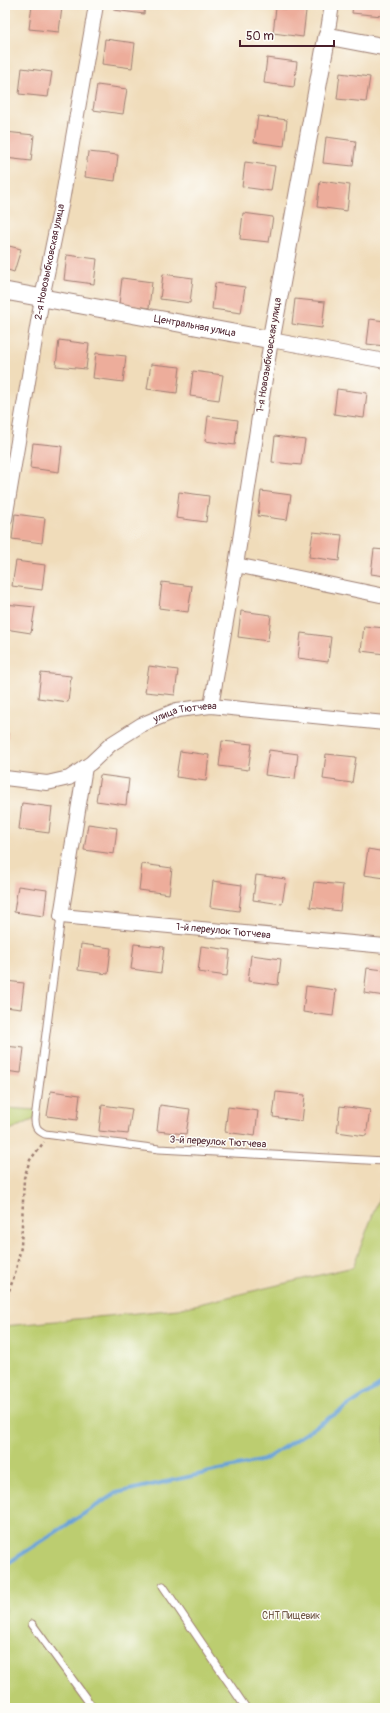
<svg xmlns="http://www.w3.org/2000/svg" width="390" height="1713" font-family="Pangolin,sans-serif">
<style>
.green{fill:#bccd70;stroke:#83764e}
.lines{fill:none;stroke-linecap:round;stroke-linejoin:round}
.stream{stroke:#67a2d7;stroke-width:4}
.building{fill:#edad9b}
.service-casing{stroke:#9d7e72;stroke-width:9}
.minor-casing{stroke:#9d7e72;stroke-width:16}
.tertiary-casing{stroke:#9d7e72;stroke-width:19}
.path{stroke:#9d7e72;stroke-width:2.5;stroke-dasharray:3 3;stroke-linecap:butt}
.service{stroke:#fff;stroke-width:7}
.minor{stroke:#fff;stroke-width:14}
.tertiary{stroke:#fff;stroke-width:17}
.labels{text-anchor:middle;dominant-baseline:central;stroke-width:3;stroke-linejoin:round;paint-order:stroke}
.street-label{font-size:10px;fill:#4a1f2b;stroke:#fdfcf7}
.park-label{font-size:10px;fill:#6c5340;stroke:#fdfcf7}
</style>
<rect width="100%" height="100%" fill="#fdfcf7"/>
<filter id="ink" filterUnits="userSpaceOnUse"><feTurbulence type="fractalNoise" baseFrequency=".025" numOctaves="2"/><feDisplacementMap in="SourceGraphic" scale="8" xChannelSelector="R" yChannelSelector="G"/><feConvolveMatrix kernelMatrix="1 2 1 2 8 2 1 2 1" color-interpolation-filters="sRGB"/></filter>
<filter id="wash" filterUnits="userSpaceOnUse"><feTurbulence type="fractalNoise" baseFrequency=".012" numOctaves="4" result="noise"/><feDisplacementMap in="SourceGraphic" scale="16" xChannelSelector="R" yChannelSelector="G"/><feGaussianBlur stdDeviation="0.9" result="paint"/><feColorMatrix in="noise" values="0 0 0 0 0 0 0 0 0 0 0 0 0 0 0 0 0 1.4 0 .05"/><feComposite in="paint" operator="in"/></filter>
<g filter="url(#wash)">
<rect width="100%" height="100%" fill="#f0dcba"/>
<!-- green -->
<path class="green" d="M 5,1108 L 36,1110 L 35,1119 L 5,1132 Z
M 385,1182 L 385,1708 L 5,1708 L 5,1326 L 178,1309 L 353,1267 Z"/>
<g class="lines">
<!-- stream -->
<path class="stream" d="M 5,1565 L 116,1493 L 264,1460 L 385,1382"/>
</g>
<g id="blocks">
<!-- building -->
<path class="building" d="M 32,5 L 62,7 L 59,32 L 29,29 Z
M 115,5 L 145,5 L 144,14 L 114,10 Z
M 353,5 L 383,5 L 382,16 L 352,13 Z
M 276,8 L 306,11 L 303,37 L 273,33 Z
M 105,39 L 135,43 L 132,68 L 102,64 Z
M 267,58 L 297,62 L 294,87 L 264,83 Z
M 22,68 L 52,72 L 48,97 L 19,94 Z
M 340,73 L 370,77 L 366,102 L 337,99 Z
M 97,85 L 127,89 L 123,114 L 93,110 Z
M 258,116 L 287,120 L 284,146 L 254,142 Z
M 5,132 L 34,135 L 31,161 L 5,158 Z
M 326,137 L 356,141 L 353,166 L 323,163 Z
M 88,152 L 118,155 L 115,181 L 85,177 Z
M 245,162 L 275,166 L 271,191 L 242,187 Z
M 320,181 L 350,185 L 347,211 L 317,207 Z
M 243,213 L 273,217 L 269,242 L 240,239 Z
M 5,245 L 21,249 L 14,272 L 5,269 Z
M 67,255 L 97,259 L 94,284 L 64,280 Z
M 163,274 L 193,278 L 190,303 L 160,299 Z
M 122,278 L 152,282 L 149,308 L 119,304 Z
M 215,283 L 245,287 L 241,313 L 212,309 Z
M 295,299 L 325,302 L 322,328 L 292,324 Z
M 370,319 L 385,321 L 385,346 L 367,344 Z
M 59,340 L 89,344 L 86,369 L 56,366 Z
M 96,353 L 126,356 L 123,382 L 93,378 Z
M 151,364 L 180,367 L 177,393 L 147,389 Z
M 193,371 L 223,375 L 219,400 L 190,396 Z
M 337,389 L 367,393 L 364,418 L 334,414 Z
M 208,416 L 238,420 L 235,445 L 205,441 Z
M 275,436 L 305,440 L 301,465 L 272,462 Z
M 33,443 L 62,446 L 59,472 L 30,468 Z
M 261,491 L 291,495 L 287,520 L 258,516 Z
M 179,492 L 209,496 L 206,522 L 176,518 Z
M 15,514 L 45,518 L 42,543 L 12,539 Z
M 313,532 L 342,535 L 339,561 L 309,557 Z
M 374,549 L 385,550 L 385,576 L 371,574 Z
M 16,561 L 45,565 L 42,590 L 12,586 Z
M 162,582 L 192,586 L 188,612 L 159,608 Z
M 5,604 L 35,607 L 31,633 L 5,629 Z
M 241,611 L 271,615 L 268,641 L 238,637 Z
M 364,626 L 385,628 L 385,654 L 361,651 Z
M 301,633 L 331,637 L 328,662 L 298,658 Z
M 149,666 L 178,670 L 175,695 L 145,692 Z
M 41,673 L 71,676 L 68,702 L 38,698 Z
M 5,733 L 8,733 L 6,751 L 5,751 Z
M 222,741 L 252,744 L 248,770 L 219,766 Z
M 269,750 L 298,754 L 295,779 L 265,775 Z
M 180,751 L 209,755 L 206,781 L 176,777 Z
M 326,754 L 356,757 L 352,783 L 323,779 Z
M 100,775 L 129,779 L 126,805 L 96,801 Z
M 22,803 L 52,807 L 49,833 L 19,829 Z
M 88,824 L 117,828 L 114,854 L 84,850 Z
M 368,849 L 385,852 L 385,878 L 364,875 Z
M 142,864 L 172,868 L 169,894 L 139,890 Z
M 256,875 L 286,879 L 282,904 L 253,900 Z
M 213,881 L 242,885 L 239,911 L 210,907 Z
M 314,882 L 343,885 L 340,911 L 310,907 Z
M 18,886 L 47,890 L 44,916 L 14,912 Z
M 81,944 L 111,948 L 108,974 L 78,970 Z
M 134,944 L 164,947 L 161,973 L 131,969 Z
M 201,946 L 230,950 L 227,976 L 198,972 Z
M 251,955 L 281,959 L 278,985 L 248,981 Z
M 367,968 L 385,970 L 385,996 L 364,993 Z
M 5,981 L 24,983 L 21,1009 L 5,1007 Z
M 306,986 L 336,990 L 333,1016 L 303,1012 Z
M 5,1046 L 24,1048 L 21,1073 L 5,1071 Z
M 51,1091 L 80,1095 L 77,1120 L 47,1116 Z
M 276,1092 L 305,1095 L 302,1121 L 273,1117 Z
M 102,1105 L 132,1109 L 128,1134 L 99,1131 Z
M 160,1105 L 190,1109 L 186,1134 L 157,1131 Z
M 340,1106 L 370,1110 L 366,1136 L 337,1132 Z
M 228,1107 L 258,1111 L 255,1136 L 225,1132 Z"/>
</g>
</g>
<g filter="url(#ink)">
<use href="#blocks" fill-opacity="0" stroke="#9d7e72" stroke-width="1"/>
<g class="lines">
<!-- service casing -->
<g class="service-casing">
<path id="service" d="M 61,916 L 35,1119 C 35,1127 37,1130 45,1134 L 159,1149 L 385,1161
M 163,1586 L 246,1708
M 32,1624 L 93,1708"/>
</g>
<!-- minor casing -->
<g class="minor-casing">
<g id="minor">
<path d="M 327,36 L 332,5"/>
<path id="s1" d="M 5,519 L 42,298 L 62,201 L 96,5"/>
<path d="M 236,565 L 385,596"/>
<path d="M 211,706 L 236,565 L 271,340 L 385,361"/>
<path id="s2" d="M 85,767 L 61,916 L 385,946"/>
<path id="s3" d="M 5,778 L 47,783 L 69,778 L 91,763 L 111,744 L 141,725 L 177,710 L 211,706 L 385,723"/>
</g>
</g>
<!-- tertiary casing -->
<g class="tertiary-casing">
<g id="tertiary">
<path id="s4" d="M 5,291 L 271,340 L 327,36 L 385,47"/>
</g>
</g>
<!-- path -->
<path class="path" d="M 5,1302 L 15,1274 L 21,1247 L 24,1178 L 30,1160 L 44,1142"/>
<!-- service -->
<use href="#service" class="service"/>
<!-- minor -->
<use href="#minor" class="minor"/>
<!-- tertiary -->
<use href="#tertiary" class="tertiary"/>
</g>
</g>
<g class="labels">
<!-- street labels -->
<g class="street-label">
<text stroke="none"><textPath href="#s1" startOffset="261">2-я Новозыбковская улица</textPath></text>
<text stroke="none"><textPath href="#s4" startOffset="193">Центральная улица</textPath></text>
<text transform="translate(269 355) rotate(-81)">1-я Новозыбковская улица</text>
<text stroke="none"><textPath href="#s3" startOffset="201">улица Тютчева</textPath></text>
<text stroke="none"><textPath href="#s2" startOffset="314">1-й переулок Тютчева</textPath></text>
<text transform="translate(218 1142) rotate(3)">3-й переулок Тютчева</text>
</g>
<!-- park labels -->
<g class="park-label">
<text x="291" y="1616">СНТ Пищевик</text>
</g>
</g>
<!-- margin -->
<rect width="390" height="1713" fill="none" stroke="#fdfcf7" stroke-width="20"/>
<!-- scale -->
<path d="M240 40v6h94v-6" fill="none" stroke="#4a1f2b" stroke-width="2"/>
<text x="246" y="40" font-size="12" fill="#4a1f2b" stroke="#fdfcf7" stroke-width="3" paint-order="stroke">50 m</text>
</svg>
